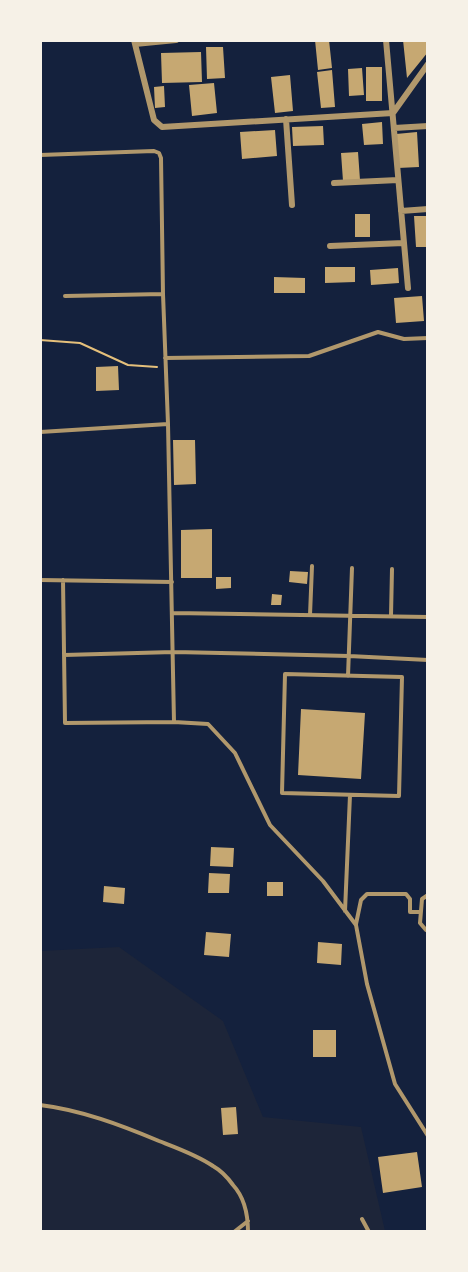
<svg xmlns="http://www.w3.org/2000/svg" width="468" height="1272" font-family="'Libre Baskerville',serif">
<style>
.green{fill:#1d2539}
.building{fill:#c6a872}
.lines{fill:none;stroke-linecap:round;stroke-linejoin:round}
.path{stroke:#e5c07b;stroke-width:2}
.service{stroke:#b1986c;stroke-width:4}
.minor{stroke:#b1986c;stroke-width:6}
</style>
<rect width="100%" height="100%" fill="#14213d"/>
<!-- green -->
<path class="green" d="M 119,947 L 223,1021 L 263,1117 L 361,1127 L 385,1231 L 41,1232 L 41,951 Z"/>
<!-- building -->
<path class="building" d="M 315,40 L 329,40 L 332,68 L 318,70 Z
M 403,40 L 428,40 L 428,52 L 407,78 Z
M 206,47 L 223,47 L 225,78 L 207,79 Z
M 201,52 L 202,82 L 162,83 L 161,53 Z
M 366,67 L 382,67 L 382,101 L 366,101 Z
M 362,68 L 364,95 L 349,96 L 348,69 Z
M 332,70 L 335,107 L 321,108 L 317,72 Z
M 290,75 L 293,111 L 275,113 L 271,77 Z
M 214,83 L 217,113 L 192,116 L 189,85 Z
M 164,86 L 165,107 L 155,108 L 154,87 Z
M 382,122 L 383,144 L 364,145 L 362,124 Z
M 323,126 L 324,145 L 293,146 L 292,127 Z
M 275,130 L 277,156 L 242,159 L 240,132 Z
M 417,132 L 419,167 L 398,168 L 396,134 Z
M 358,152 L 360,180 L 343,181 L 341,153 Z
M 355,214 L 370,214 L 370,237 L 355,237 Z
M 414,216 L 428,216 L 428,247 L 416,247 Z
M 325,267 L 355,267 L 355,282 L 325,283 Z
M 398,268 L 399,283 L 371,285 L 370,270 Z
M 274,277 L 305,278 L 305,293 L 274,293 Z
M 422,296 L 424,321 L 396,323 L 394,298 Z
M 118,366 L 119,390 L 96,391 L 96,367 Z
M 173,440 L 195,440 L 196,484 L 174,485 Z
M 212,529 L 212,578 L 181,578 L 181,530 Z
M 290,571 L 308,572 L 307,584 L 289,582 Z
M 216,577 L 231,577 L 231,588 L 216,589 Z
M 272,594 L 282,595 L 281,605 L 271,605 Z
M 301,709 L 365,713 L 361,779 L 298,775 Z
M 211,847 L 234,848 L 233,867 L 210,866 Z
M 209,873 L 230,874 L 229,893 L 208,893 Z
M 267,882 L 283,882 L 283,896 L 267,896 Z
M 104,886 L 125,888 L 124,904 L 103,902 Z
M 206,932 L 231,934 L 229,957 L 204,955 Z
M 318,942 L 342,944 L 341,965 L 317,963 Z
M 313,1030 L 336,1030 L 336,1057 L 313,1057 Z
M 236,1107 L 238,1134 L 223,1135 L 221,1108 Z
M 417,1152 L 422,1187 L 383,1193 L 378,1157 Z"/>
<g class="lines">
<!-- path -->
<path class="path" d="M 40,340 L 80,343 L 128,365 L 157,367"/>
<!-- service -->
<path class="service" d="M 40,155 L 154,151 L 159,153 L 161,158 L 163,294
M 65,296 L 163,294 L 168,424 L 174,722 L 208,724 L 235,753 L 270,825 L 323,881 L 356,925 L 367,984 L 395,1084 L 428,1136
M 165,358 L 309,356 L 378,332 L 404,339 L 428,338
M 40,432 L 168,424
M 40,580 L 172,582
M 63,580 L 65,723 L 174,722
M 173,613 L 428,617
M 310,615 L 312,566
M 391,616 L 392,569
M 64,655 L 174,652 L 349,656 L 428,660
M 285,674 L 402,677 L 399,796 L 282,793 Z
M 348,676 L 352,568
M 428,895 L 422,899 L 420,923 L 426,930 L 428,931
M 345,911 L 350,795
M 356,924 L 361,900 L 367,894 L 406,894 L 410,899 L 410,912 L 420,912
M 40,1105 C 81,1110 121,1125 159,1141 C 177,1148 197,1155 213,1166 C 220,1170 228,1178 233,1185 C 245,1198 248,1214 248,1232
M 362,1219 L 369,1232
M 234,1232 L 248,1221"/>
<!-- minor -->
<path class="minor" d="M 134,40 L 154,120 L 162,127 L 393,113 L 428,64
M 386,40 L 408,288
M 135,44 L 176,40
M 286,119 L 292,205
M 394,128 L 428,126
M 334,183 L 398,180
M 401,211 L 428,209
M 330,246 L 404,243"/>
</g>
<!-- border -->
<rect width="468" height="1272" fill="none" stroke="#f6f1e7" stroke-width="84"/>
</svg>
